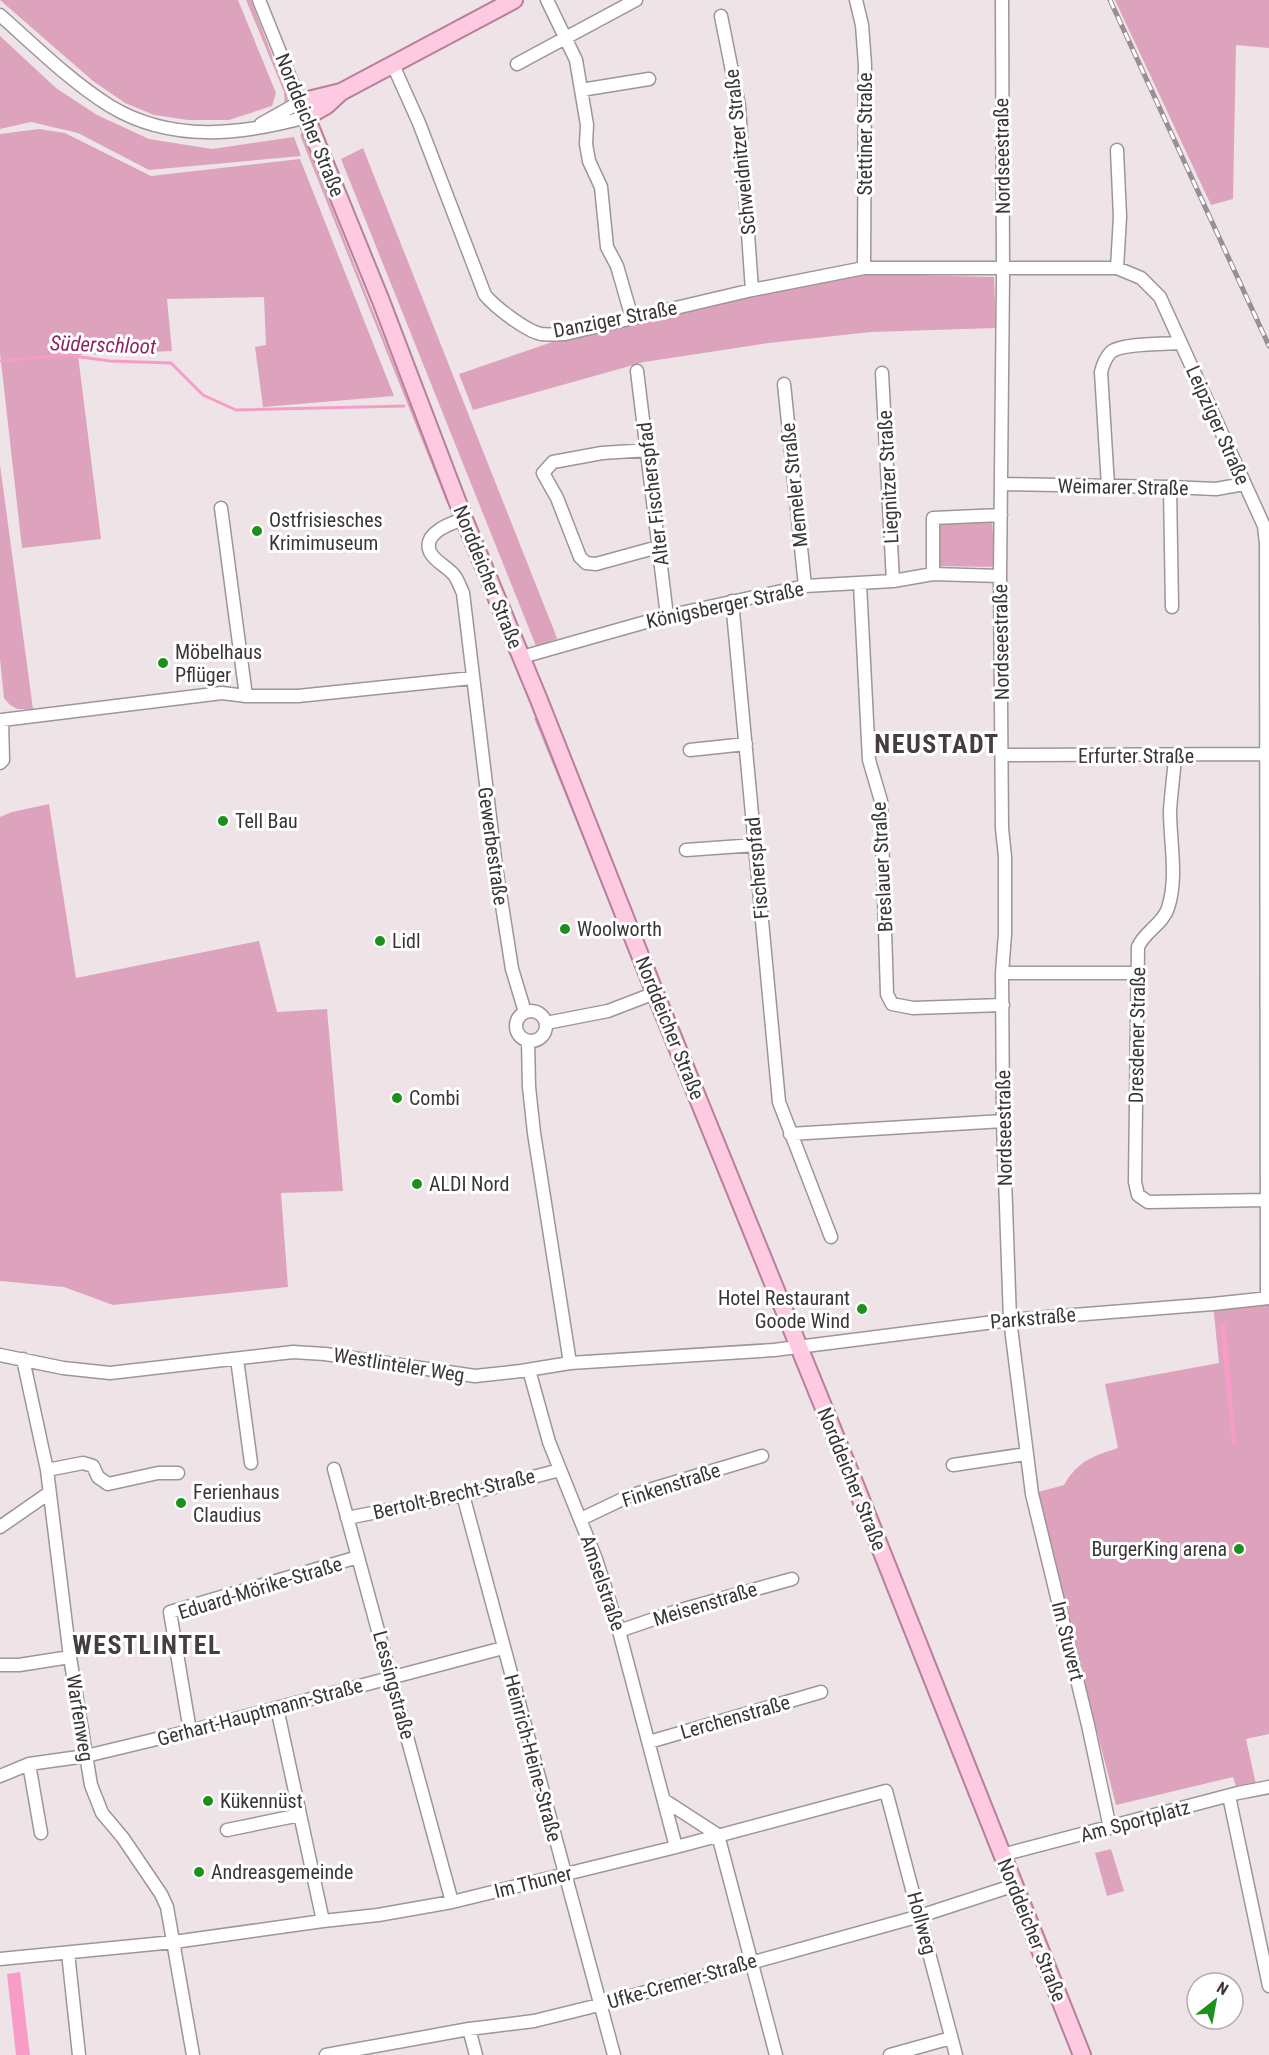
<svg xmlns="http://www.w3.org/2000/svg" width="1269" height="2055" font-family="'Roboto Condensed',sans-serif">
<style>
.green{fill:#dda3bc}
.water{fill:#f79cc6}
.lines{fill:none;stroke-linecap:round;stroke-linejoin:round}
.stream{stroke:#f79cc6;stroke-width:3}
.minor-casing{stroke:#9e9598;stroke-width:15}
.major-casing{stroke:#b87f99;stroke-width:20}
.minor{stroke:#fff;stroke-width:12}
.major{stroke:#fdcae2;stroke-width:16}
.rail-casing{stroke:#978f92;stroke-width:5}
.rail{stroke:#fff;stroke-width:3;stroke-dasharray:9;stroke-linecap:butt}
.poi-dot{fill:#1b901b;stroke:#fff;stroke-width:2}
.labels{text-anchor:middle;dominant-baseline:central;stroke-width:6;stroke-linejoin:round;paint-order:stroke}
.street-label{font-size:20px;fill:#3a3637;stroke:#fff}
.poi-label{font-size:20px;fill:#3a3637;stroke:#fff;text-anchor:start}
.water-label{font-size:21px;font-style:italic;fill:#8f2760;stroke:#fff}
.district-label{font-size:26px;font-weight:bold;letter-spacing:1.5px;fill:#453d40;stroke:#fff}
</style>
<rect width="100%" height="100%" fill="#eee4e8"/>
<!-- green -->
<path class="green" d="M 0,0 L 238,0 L 276,93 L 272,106 L 229,120 L 188,120 L 154,115 L 125,103 L 93,81 Z
M 246,0 L 251,0 L 287,95 L 288,99 L 285,105 L 284,92 Z
M 1115,0 L 1269,0 L 1269,48 L 1236,45 L 1233,199 L 1211,205 Z
M 0,36 L 56,88 L 97,115 L 149,139 L 212,149 L 294,137 L 301,156 L 149,170 L 78,133 L 31,122 L 0,129 Z
M 39,129 L 65,133 L 151,176 L 300,159 L 394,396 L 263,407 L 255,347 L 266,345 L 264,297 L 167,299 L 172,351 L 78,355 L 101,539 L 22,548 L 0,353 L 0,134 Z
M 302,133 L 448,499 L 447,503 L 300,135 Z
M 363,148 L 557,638 L 557,639 L 536,646 L 341,159 Z
M 865,274 L 994,277 L 996,328 L 871,332 L 769,343 L 644,362 L 473,410 L 459,374 L 552,342 L 753,295 Z
M 0,465 L 33,709 L 17,709 L 9,704 L 4,698 L 0,659 Z
M 992,519 L 995,567 L 937,566 L 936,520 Z
M 534,718 L 536,718 L 638,967 L 636,969 Z
M 49,804 L 76,978 L 259,941 L 277,1012 L 327,1009 L 343,1191 L 281,1193 L 288,1287 L 113,1305 L 64,1287 L 0,1281 L 0,817 L 12,812 Z
M 1269,1298 L 1269,1734 L 1246,1739 L 1257,1789 L 1238,1793 L 1233,1777 L 1116,1805 L 1068,1619 L 1038,1492 L 1064,1485 C 1078,1461 1093,1456 1118,1448 L 1105,1384 L 1219,1363 L 1213,1304 Z
M 1111,1849 L 1124,1891 L 1107,1896 L 1095,1853 Z"/>
<!-- water -->
<path class="water" d="M 1223,1322 L 1226,1326 L 1236,1443 L 1235,1447 L 1232,1442 L 1220,1327 Z
M 20,1972 L 30,2055 L 16,2055 L 7,1974 Z"/>
<g class="lines">
<!-- stream -->
<path class="stream" d="M 0,361 L 66,355 L 110,361 L 171,363 L 203,395 L 236,410 L 404,406"/>
<!-- minor casing -->
<g class="minor-casing">
<path id="minor" d="M 259,0 L 300,102 L 261,124
M 547,0 L 576,60 L 587,125 L 586,144 L 589,161 L 601,187 L 607,247 L 617,266 L 632,318
M 856,0 L 862,25 L 865,65 L 864,268
M 1002,0 L 1003,276 L 1000,576 L 1002,828 L 1005,857 L 1005,934 L 1002,973 L 1003,1121 L 1010,1320 L 1032,1494 L 1088,1725 L 1110,1828
M 0,15 C 35,46 70,81 110,106 C 171,143 241,135 306,117
M 721,16 L 739,106 L 752,290
M 517,64 L 636,0
M 393,65 L 419,123 L 485,295 C 495,307 526,331 541,334 C 548,335 558,334 565,334 L 752,290 L 864,268 L 1117,268 L 1141,278 L 1160,297 L 1264,526 L 1266,543 L 1267,1298
M 581,90 L 649,79
M 1117,150 L 1120,217 L 1117,268
M 637,371 L 667,616
M 882,373 L 893,581
M 784,384 L 805,586
M 648,450 L 602,453 L 553,462 L 543,473 L 557,498 L 580,557 L 586,563 L 596,564 L 658,547
M 1002,484 L 1170,487 L 1216,489 L 1244,484
M 1108,486 L 1101,372 C 1103,364 1105,358 1111,352 C 1122,343 1166,344 1181,343
M 1170,487 L 1172,607
M 221,508 L 246,696
M 464,519 C 451,523 422,533 430,552 C 435,562 448,567 454,575 C 458,580 460,587 463,593 L 496,867 L 512,969 L 525,1012
M 933,574 L 933,518 L 1001,515
M 860,584 L 869,760 L 881,801 L 887,994 L 892,1004 L 913,1008 L 1003,1005
M 732,601 L 779,1102 L 831,1237
M 522,657 L 667,616 L 805,586 L 893,581 L 933,574 L 1000,576
M 690,750 L 746,744
M 1003,755 L 1269,754
M 1175,756 C 1174,774 1171,793 1170,811 C 1170,843 1178,877 1168,908 C 1163,924 1144,932 1138,947 L 1135,1182 L 1138,1195 L 1148,1202 L 1266,1200
M 0,763 L 3,760 L 2,720 L 222,693 L 246,696 L 298,696 L 472,678
M 686,850 L 755,845
M 1002,973 L 1139,973
M516 1026a15 15 0 1 1 30 0a15 15 0 1 1-30 0Z
M 546,1023 L 608,1011 L 655,993
M 528,1041 L 529,1087 L 534,1133 L 570,1363
M 790,1134 L 1003,1121
M 0,1355 L 63,1368 L 110,1373 L 293,1352 L 325,1354 L 475,1376 L 521,1371 L 570,1363 L 774,1350 L 1010,1320 L 1213,1304 L 1269,1298
M 23,1359 L 47,1470 L 70,1657 L 91,1785 L 102,1813 L 123,1838 L 161,1894 L 167,1907 L 193,2055
M 237,1359 L 251,1463
M 529,1370 L 549,1442 L 596,1559 L 619,1631 L 676,1847
M 953,1465 L 1026,1454
M 334,1469 L 452,1902
M 47,1470 L 83,1463 L 93,1466 L 98,1477 L 108,1484 L 158,1473 L 178,1473
M 463,1495 L 614,2055
M 347,1518 L 463,1495 L 560,1470
M 581,1519 L 629,1496 L 762,1456
M 0,1527 L 49,1493
M 619,1631 L 677,1611 L 792,1579
M 0,1665 L 19,1665 L 70,1657
M 277,1708 L 323,1921
M 190,1731 L 170,1612 L 358,1557
M 649,1742 L 821,1692
M 29,1764 L 41,1833
M 0,1776 L 29,1764 L 86,1756 L 190,1731 L 503,1648
M 1229,1796 L 1269,1986
M 664,1800 L 718,1835 L 776,2055
M 227,1830 L 300,1815
M 1002,1855 L 1238,1793 L 1269,1787
M 68,1953 L 79,2055
M 0,1959 L 174,1942 L 323,1921 L 378,1915 L 452,1902 L 676,1847 L 886,1791 L 956,2055
M 469,2029 L 476,2055
M 326,2055 L 469,2029 L 534,2021 L 599,2005 L 920,1916 L 1015,1885
M 890,2055 L 951,2038"/>
</g>
<!-- major casing -->
<g class="major-casing">
<path id="major" d="M 341,92 L 300,102 L 381,301 L 464,519 L 539,700 L 655,993 L 858,1492 L 1082,2055
M 306,117 L 327,105 L 341,92 L 514,0"/>
</g>
<!-- minor -->
<use href="#minor" class="minor"/>
<!-- major -->
<use href="#major" class="major"/>
<!-- rail casing -->
<g class="rail-casing">
<path id="rail" d="M 1110,0 L 1269,346"/>
</g>
<!-- rail -->
<use href="#rail" class="rail"/>
</g>
<!-- markers -->
<g class="poi-dot">
<circle cx="257" cy="531" r="6"/>
<circle cx="163" cy="663" r="6"/>
<circle cx="223" cy="821" r="6"/>
<circle cx="565" cy="929" r="6"/>
<circle cx="380" cy="941" r="6"/>
<circle cx="397" cy="1098" r="6"/>
<circle cx="417" cy="1184" r="6"/>
<circle cx="862" cy="1309" r="6"/>
<circle cx="181" cy="1503" r="6"/>
<circle cx="1239" cy="1549" r="6"/>
<circle cx="208" cy="1801" r="6"/>
<circle cx="199" cy="1872" r="6"/>
</g>
<g class="labels">
<!-- street labels -->
<g class="street-label">
<text transform="translate(310 125) rotate(68)">Norddeicher Straße</text>
<text transform="translate(865 134) rotate(-90)">Stettiner Straße</text>
<text transform="translate(740 152) rotate(-96)">Schweidnitzer Straße</text>
<text transform="translate(1002 156) rotate(-91)">Nordseestraße</text>
<text transform="translate(615 319) rotate(-11)">Danziger Straße</text>
<text transform="translate(1218 425) rotate(66)">Leipziger Straße</text>
<text transform="translate(888 477) rotate(-93)">Liegnitzer Straße</text>
<text transform="translate(794 485) rotate(-96)">Memeler Straße</text>
<text transform="translate(1123 487) rotate(1)">Weimarer Straße</text>
<text transform="translate(653 494) rotate(-97)">Alter Fischerspfad</text>
<text transform="translate(488 577) rotate(68)">Norddeicher Straße</text>
<text transform="translate(725 605) rotate(-12)">Königsberger Straße</text>
<text transform="translate(1001 642) rotate(-91)">Nordseestraße</text>
<text x="1136" y="756">Erfurter Straße</text>
<text transform="translate(493 846) rotate(82)">Gewerbestraße</text>
<text transform="translate(882 867) rotate(-93)">Breslauer Straße</text>
<text transform="translate(757 868) rotate(-95)">Fischerspfad</text>
<text transform="translate(670 1028) rotate(68)">Norddeicher Straße</text>
<text transform="translate(1137 1035) rotate(-89)">Dresdener Straße</text>
<text transform="translate(1004 1128) rotate(-91)">Nordseestraße</text>
<text transform="translate(1033 1318) rotate(-5)">Parkstraße</text>
<text transform="translate(399 1365) rotate(9)">Westlinteler Weg</text>
<text transform="translate(852 1479) rotate(68)">Norddeicher Straße</text>
<text transform="translate(671 1485) rotate(-18)">Finkenstraße</text>
<text transform="translate(454 1494) rotate(-13)">Bertolt-Brecht-Straße</text>
<text transform="translate(603 1583) rotate(71)">Amselstraße</text>
<text transform="translate(260 1588) rotate(-17)">Eduard-Mörike-Straße</text>
<text transform="translate(705 1604) rotate(-17)">Meisenstraße</text>
<text transform="translate(1068 1641) rotate(76)">Im Stuvert</text>
<text transform="translate(394 1685) rotate(75)">Lessingstraße</text>
<text transform="translate(260 1712) rotate(-15)">Gerhart-Hauptmann-Straße</text>
<text transform="translate(735 1717) rotate(-16)">Lerchenstraße</text>
<text transform="translate(80 1718) rotate(81)">Warfenweg</text>
<text transform="translate(533 1758) rotate(75)">Heinrich-Heine-Straße</text>
<text transform="translate(1135 1821) rotate(-15)">Am Sportplatz</text>
<text transform="translate(533 1882) rotate(-14)">Im Thuner</text>
<text transform="translate(922 1923) rotate(75)">Hollweg</text>
<text transform="translate(1032 1930) rotate(68)">Norddeicher Straße</text>
<text transform="translate(682 1981) rotate(-16)">Ufke-Cremer-Straße</text>
</g>
<!-- poi labels -->
<g class="poi-label">
<text x="269" y="520">Ostfrisiesches<tspan x="269" dy="23">Krimimuseum</tspan></text>
<text x="175" y="652">Möbelhaus<tspan x="175" dy="23">Pflüger</tspan></text>
<text x="235" y="821">Tell Bau</text>
<text x="577" y="929">Woolworth</text>
<text x="392" y="941">Lidl</text>
<text x="409" y="1098">Combi</text>
<text x="429" y="1184">ALDI Nord</text>
<text x="850" y="1298" text-anchor="end">Hotel Restaurant<tspan x="850" dy="23">Goode Wind</tspan></text>
<text x="193" y="1492">Ferienhaus<tspan x="193" dy="23">Claudius</tspan></text>
<text x="1227" y="1549" text-anchor="end">BurgerKing arena</text>
<text x="220" y="1801">Kükennüst</text>
<text x="211" y="1872">Andreasgemeinde</text>
</g>
<!-- water labels -->
<g class="water-label">
<text transform="translate(103 345) rotate(2)">Süderschloot</text>
</g>
<!-- district labels -->
<g class="district-label">
<text x="937" y="744">NEUSTADT</text>
<text x="147" y="1645">WESTLINTEL</text>
</g>
</g>
<!-- north arrow -->
<g transform="translate(1215 2001) rotate(31)"><circle r="28" fill="#ffffff" stroke="#b0afaf" stroke-width="1.5"/>
<path d="M0-4.5L10 22L0 15L-10 22Z" fill="#1b901b"/>
<text y="-9" font-size="16" font-weight="bold" text-anchor="middle" fill="#3a3637">N</text>
</g>
</svg>
